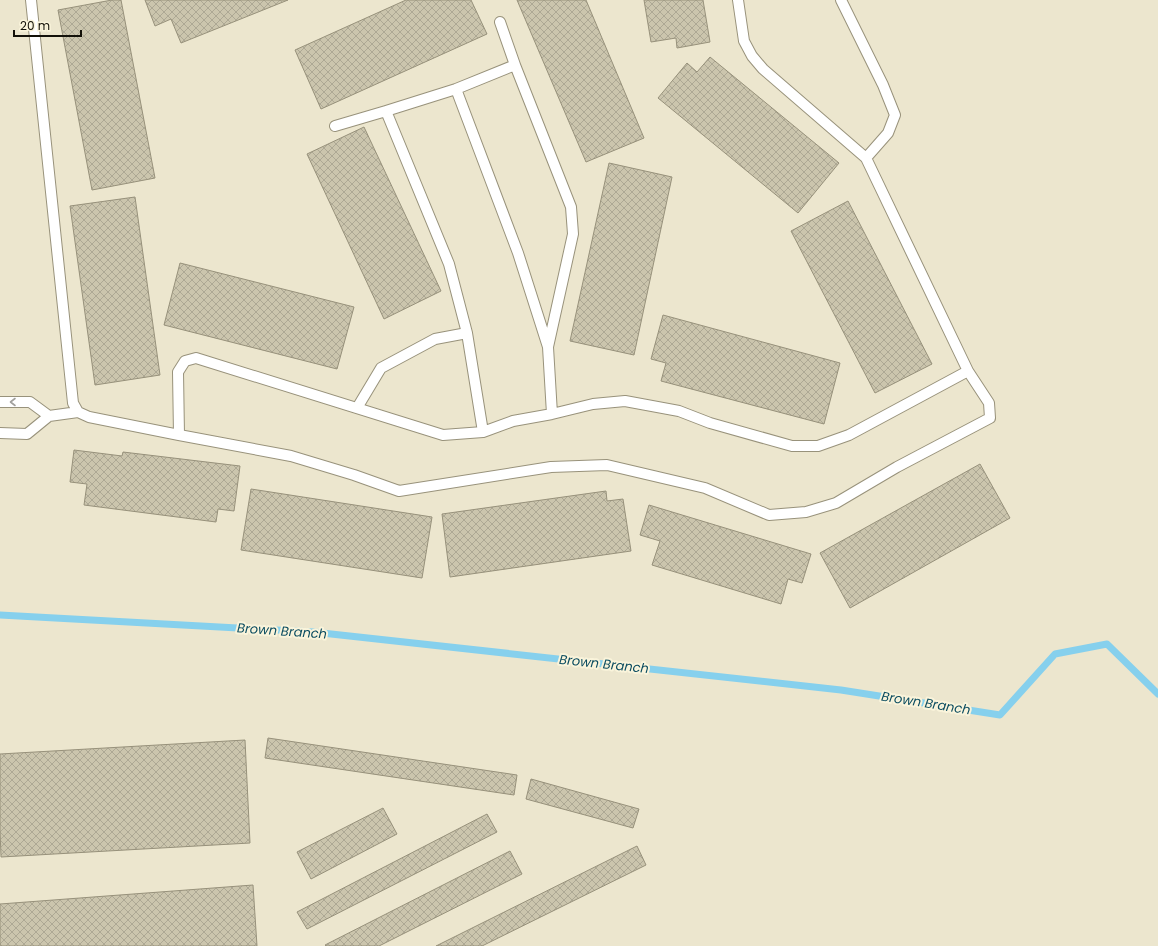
<svg xmlns="http://www.w3.org/2000/svg" width="1158" height="946" font-family="Poppins,sans-serif">
<style>
.lines{fill:none;stroke-linecap:round;stroke-linejoin:round}
.stream{stroke:#86d0ed;stroke-width:7}
.building{fill:url(#building-cross-hatch);stroke:#97917b}
.lane-casing{stroke:#98927b;stroke-width:12}
.lane{stroke:#fff;stroke-width:10}
.oneway{stroke:#a1a09d}
.labels{text-anchor:middle;dominant-baseline:central;stroke-width:4;stroke-linejoin:round;paint-order:stroke}
.water-label{font-size:13px;font-style:italic;fill:#0b4c60;stroke:#faf4db}
</style>
<defs>
<pattern id="building-cross-hatch" width="8" height="8" patternUnits="userSpaceOnUse"><rect width="8" height="8" fill="#cbc5ad"/><path d="M0 0l8 8M0 8l8-8" fill="none" stroke="#ada894"/></pattern>
</defs>
<rect width="100%" height="100%" fill="#ece6ce"/>
<g class="lines">
<!-- stream -->
<path class="stream" d="M 0,615 L 313,632 L 841,690 L 1000,715 L 1055,654 L 1107,644 L 1158,694"/>
</g>
<!-- building -->
<path class="building" d="M 112,0 L 121,0 L 155,178 L 92,190 L 58,10 Z
M 145,0 L 288,0 L 181,43 L 171,19 L 155,26 Z
M 406,0 L 471,0 L 487,34 L 321,109 L 295,50 Z
M 517,0 L 586,0 L 644,138 L 586,162 Z
M 644,0 L 703,0 L 710,42 L 677,48 L 676,38 L 651,42 Z
M 710,57 L 839,163 L 798,213 L 658,98 L 687,63 L 697,72 Z
M 364,127 L 441,291 L 384,319 L 307,154 Z
M 609,163 L 672,177 L 634,355 L 570,341 Z
M 135,197 L 160,375 L 95,385 L 70,206 Z
M 848,201 L 932,364 L 875,393 L 791,231 Z
M 180,263 L 354,307 L 337,369 L 164,325 Z
M 663,315 L 840,363 L 824,424 L 661,381 L 666,363 L 651,359 Z
M 74,450 L 122,456 L 123,452 L 240,466 L 234,511 L 218,509 L 216,522 L 84,505 L 87,484 L 70,482 Z
M 980,464 L 1010,518 L 850,608 L 820,553 Z
M 251,489 L 432,517 L 422,578 L 241,550 Z
M 606,491 L 607,501 L 623,499 L 631,551 L 450,577 L 442,514 Z
M 649,505 L 811,554 L 802,583 L 788,579 L 781,604 L 652,565 L 660,541 L 640,535 Z
M 268,738 L 517,775 L 514,795 L 265,758 Z
M 245,740 L 250,843 L 1,857 L 0,830 L 0,754 Z
M 531,779 L 639,809 L 633,828 L 526,799 Z
M 383,808 L 397,834 L 311,879 L 297,852 Z
M 487,814 L 497,832 L 307,929 L 297,912 Z
M 637,846 L 646,865 L 482,946 L 436,946 Z
M 510,851 L 522,874 L 379,946 L 326,946 L 325,945 Z
M 253,885 L 257,946 L 0,946 L 0,904 Z"/>
<g class="lines">
<!-- lane casing -->
<g class="lane-casing">
<path id="lane" d="M 31,0 L 73,403 L 78,412 L 89,417 L 179,435 L 291,456 L 354,475 L 399,491 L 551,467 L 607,465 L 705,488 L 769,515 L 806,512 L 836,503 L 897,467 L 990,418 L 989,403 L 968,371 L 866,158 L 763,69 L 752,56 L 744,41 L 738,0
M 841,0 L 883,85 L 895,115 L 888,133 L 866,158
M 500,22 L 515,65
M 456,89 L 515,65 L 571,207 L 573,234 L 548,347
M 335,126 L 386,111
M 0,402 L 30,402 L 49,416
M 357,408 L 381,368 L 435,339 L 467,333
M 483,432 L 467,333 L 449,264 L 386,111 L 456,89 L 518,253 L 548,347 L 552,414
M 0,433 L 27,434 L 49,416 L 78,412
M 179,435 L 178,372 L 185,361 L 196,358 L 443,435 L 483,432 L 513,421 L 552,414 L 593,404 L 625,401 L 679,411 L 710,423 L 792,446 L 818,446 L 849,435 L 968,371"/>
</g>
<!-- lane -->
<use href="#lane" class="lane"/>
</g>
<!-- one-way arrows -->
<defs><path id="oneway-chevron" d="M-2-3.5L2.5 0L-2 3.5" fill="none" stroke-width="1.6" stroke-linecap="round" stroke-linejoin="round"/></defs>
<use class="oneway" href="#oneway-chevron" transform="translate(13 402) rotate(-180)"/>
<g class="labels">
<!-- water labels -->
<g class="water-label">
<text transform="translate(282 631) rotate(4)">Brown Branch</text>
<text transform="translate(604 664) rotate(6)">Brown Branch</text>
<text transform="translate(926 703) rotate(9)">Brown Branch</text>
</g>
</g>
<!-- scale -->
<path d="M14 30v6h67v-6" fill="none" stroke="#131109" stroke-width="2"/>
<text x="20" y="30" font-size="12" fill="#131109" stroke="#faf4db" stroke-width="3" paint-order="stroke">20 m</text>
</svg>
